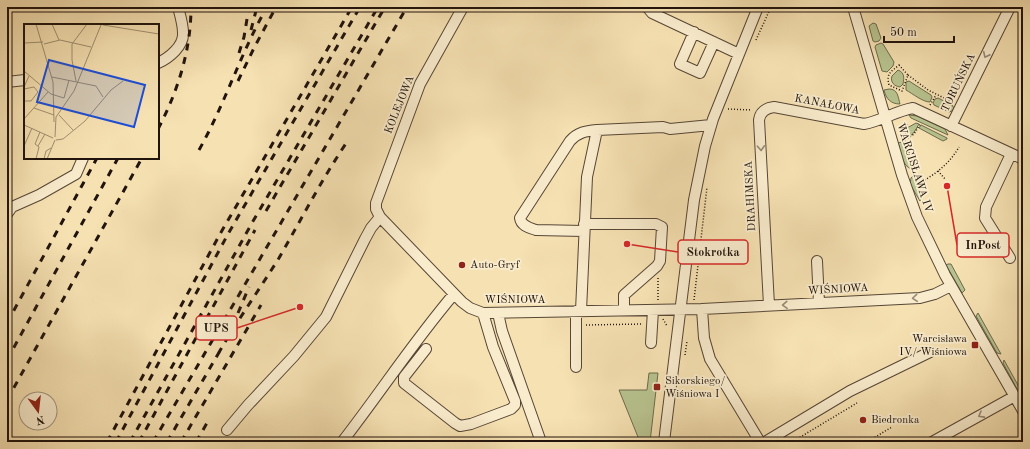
<svg xmlns="http://www.w3.org/2000/svg" width="1030" height="449" font-family="'Old Standard TT',serif">
<style>
.green{fill:#b8c38f;stroke:#6c6b4e}
.lines{fill:none;stroke-linecap:round;stroke-linejoin:round}
.minor-casing{stroke:#564636;stroke-width:12}
.path{stroke:#20130d;stroke-width:1.5;stroke-dasharray:1 2;stroke-linecap:butt}
.minor{stroke:#f9eccd;stroke-width:10}
.rail{stroke:#20130d;stroke-width:3;stroke-dasharray:7 7;stroke-linecap:butt}
.oneway{stroke:#978a77}
.poi-dot{fill:#8f2418;stroke:#f9eccd;stroke-width:1.5}
.labels{text-anchor:middle;dominant-baseline:central;stroke-width:3.5;stroke-linejoin:round;paint-order:stroke}
.street-label{font-size:11px;fill:#20130d;stroke:#f9eccd}
.poi-label{font-size:11px;fill:#20130d;stroke:#f9eccd;text-anchor:start}
.inset-road{fill:none;stroke:#a08f70;stroke-width:1}
.view{fill:#1d4ed8;fill-opacity:0.15;stroke:#1d4ed8;stroke-width:2}
.inset-edge{fill:none;stroke:#20130d;stroke-width:2}
.leader{fill:none;stroke:#d62828;stroke-width:1.5}
.callout-dot{fill:#d62828;stroke:#f9eccd;stroke-width:1.5}
.callout{fill:#f9eccd;stroke:#d62828;stroke-width:1.5}
.callout-label{font-size:12px;text-anchor:middle;font-weight:bold;fill:#20130d}
</style>
<rect width="100%" height="100%" fill="#f6e1b2"/>
<filter id="stains"><feTurbulence type="fractalNoise" baseFrequency=".005" numOctaves="4"/><feColorMatrix values="0 0 0 0 .2 0 0 0 0 .09 0 0 0 0 .02 0 0 0 .5 -.17"/></filter>
<radialGradient id="worn" r=".72"><stop offset=".6" stop-color="#630" stop-opacity="0"/><stop offset="1" stop-color="#630" stop-opacity=".3"/></radialGradient>
<!-- green -->
<path class="green" d="M 873,23 L 876,24 L 881,38 L 879,41 L 875,42 L 873,41 L 869,26 Z
M 881,43 L 883,44 L 894,62 L 893,66 L 887,72 L 882,71 L 875,47 L 876,45 Z
M 898,70 C 905,73 904,78 903,84 L 900,87 C 894,86 890,82 892,76 Z
M 909,81 L 931,95 L 932,97 L 930,102 C 923,102 913,94 906,90 L 906,82 Z
M 889,89 C 898,89 898,97 900,104 C 891,104 886,99 884,90 Z
M 938,98 L 952,105 L 954,108 L 952,111 L 949,112 L 934,105 L 933,103 L 935,99 Z
M 909,115 L 917,116 L 945,129 L 948,135 L 911,118 Z
M 916,123 L 919,124 C 916,129 913,136 907,137 L 905,132 L 907,128 Z
M 921,125 L 947,138 L 947,139 L 943,141 L 919,128 Z
M 902,142 L 904,144 L 912,169 C 902,167 901,152 898,143 Z
M 914,175 L 921,198 L 920,201 L 910,184 L 911,178 Z
M 948,264 L 951,264 L 965,290 L 962,293 L 946,265 Z
M 978,313 L 1001,354 L 997,353 L 976,316 Z
M 1004,360 L 1023,394 L 1023,400 L 1003,363 Z
M 649,373 L 658,373 L 650,442 L 640,442 L 619,390 L 647,390 Z"/>
<g class="lines">
<!-- minor casing -->
<g class="minor-casing">
<path id="minor" d="M 463,7 L 420,84 L 376,203 L 376,209 L 380,217 L 462,302 L 470,308 L 483,313 L 702,309 L 920,298 L 935,294 L 951,286
M 647,7 L 652,13 L 739,54
M 853,7 L 902,175 L 917,217 L 945,275 L 1023,411
M 694,32 L 680,64 L 700,73 L 714,42
M 158,63 C 169,58 184,46 183,33 C 183,24 180,15 178,7
M 7,82 L 25,80
M 951,126 L 1010,7
M 7,214 L 12,207 L 39,195 L 76,174 L 83,158
M 584,224 L 656,224 L 662,227 L 660,261 L 657,266 L 624,295 L 624,310
M 584,231 L 536,230 C 530,228 521,226 520,218 L 570,141 C 578,132 586,131 597,130
M 1010,258 L 985,218 L 986,207 L 1011,154
M 817,261 L 819,303
M 769,305 L 759,120 C 760,112 766,108 774,107 L 864,124 C 881,121 896,111 913,108 L 1023,159
M 702,309 L 704,338 L 710,359 L 760,442
M 576,311 L 576,367
M 581,311 L 587,177 L 597,130 L 663,127 L 670,129 L 711,125
M 498,313 L 502,331 L 541,442
M 651,343 L 653,310
M 426,349 L 404,377 L 404,383 L 455,423 L 460,426 L 471,424 L 511,409 L 515,405 L 515,401 L 493,347 L 483,313
M 227,430 L 248,405 L 294,356 L 326,317 L 365,239 L 371,228 L 380,217
M 342,442 C 380,393 414,341 454,294
M 664,442 L 694,200 L 705,146 L 713,119 L 758,7
M 765,442 L 850,391 L 930,352
M 932,442 L 1015,396"/>
</g>
<!-- path -->
<path class="path" d="M 756,40 L 771,7
M 899,65 L 908,75 L 902,91 L 889,85 C 886,73 891,72 899,65 Z
M 908,75 L 928,90 L 952,102
M 930,105 L 936,95
M 728,109 L 752,110
M 907,124 L 903,130 L 903,134 L 919,183 C 935,175 950,163 959,147
M 905,140 L 914,134 L 921,123
M 938,171 L 946,180
M 658,278 L 658,300
M 694,300 L 707,187
M 663,319 L 667,326
M 586,325 L 642,324
M 685,355 L 687,341
M 792,442 L 857,403
M 867,442 L 892,427"/>
<!-- minor -->
<use href="#minor" class="minor"/>
<!-- rail -->
<path class="rail" d="M 251,30 L 257,7
M 239,53 L 244,37 L 249,7
M 238,81 L 254,48 L 276,7
M 158,129 C 178,91 191,50 191,7
M 199,150 C 225,104 241,52 267,7
M 266,211 L 385,7
M 238,313 L 249,287
M 7,323 L 97,158
M 218,354 C 237,321 259,290 279,258 C 302,218 323,177 349,139
M 7,360 L 118,158
M 7,400 L 142,158
M 107,442 L 220,234 L 352,7
M 116,442 L 228,234 L 360,7
M 130,442 L 252,223 L 378,7
M 139,442 L 255,230
M 153,442 L 407,7
M 167,442 L 221,349
M 181,442 L 261,305
M 196,442 L 207,423"/>
</g>
<!-- one-way arrows -->
<defs><path id="oneway-chevron" d="M-2-3.5L2.5 0L-2 3.5" fill="none" stroke-width="1.6" stroke-linecap="round" stroke-linejoin="round"/></defs>
<g class="oneway">
<use href="#oneway-chevron" transform="translate(986 55) rotate(116)"/>
<use href="#oneway-chevron" transform="translate(761 148) rotate(87)"/>
<use href="#oneway-chevron" transform="translate(915 298) rotate(175)"/>
<use href="#oneway-chevron" transform="translate(785 305) rotate(177)"/>
<use href="#oneway-chevron" transform="translate(981 415) rotate(151)"/>
</g>
<!-- markers -->
<g class="poi-dot">
<circle cx="462" cy="265" r="4"/>
<rect x="971" y="341" width="8" height="8" rx="2"/>
<rect x="653" y="383" width="8" height="8" rx="2"/>
<circle cx="863" cy="420" r="4"/>
</g>
<g class="labels">
<!-- street labels -->
<g class="street-label">
<text transform="translate(959 83) rotate(-64)">TORUŃSKA</text>
<text transform="translate(400 105) rotate(-68)">KOLEJOWA</text>
<text transform="translate(827 105) rotate(11)">KANAŁOWA</text>
<text transform="translate(914 168) rotate(72)">WARCISŁAWA IV</text>
<text transform="translate(751 196) rotate(-93)">DRAHIMSKA</text>
<text transform="translate(838 290) rotate(-3)">WIŚNIOWA</text>
<text x="515" y="300">WIŚNIOWA</text>
</g>
<!-- poi labels -->
<g class="poi-label">
<text x="470" y="265">Auto-Gryf</text>
<text x="967" y="339" text-anchor="end">Warcisława<tspan x="967" dy="13">IV/ Wiśniowa</tspan></text>
<text x="665" y="381">Sikorskiego/<tspan x="665" dy="13">Wiśniowa I</tspan></text>
<text x="871" y="420">Biedronka</text>
</g>
</g>
<!-- overview -->
<g transform="translate(24 24)">
<rect width="135" height="135" fill="#f6e1b2"/>
<path class="inset-road" d="M 12,0 L 29,58 L 30,98M 28,0 L 35,16M 79,1 L 135,10M 0,19 L 19,18M 20,20 L 36,16 L 67,23M 0,47 L 27,70 L 40,74 L 45,56M 28,53 L 72,62 L 79,73M 52,57 L 48,36 L 48,20 L 63,0M 0,63 L 5,52M 0,65 L 10,63 L 14,68 L 7,77 L 0,77M 10,84 L 30,91M 35,91 L 49,106M 0,95 L 24,68M 0,101 L 29,114M 31,113 L 32,93 L 50,67 L 77,1M 32,116 L 39,115 L 61,97 L 87,66 L 99,57M 0,122 L 8,104M 14,122 L 21,110M 12,135 L 15,123 L 11,120 L 16,108M 20,135 L 22,127 L 27,124M 23,135 L 31,116"/>
<path class="view" d="M 25,36 L 121,61 L 110,103 L 13,78 Z"/>
<rect width="135" height="135" class="inset-edge"/>
</g>
<!-- callouts -->
<path class="leader" d="M947 186L957 245M627 244L678 252M300 307L237 328"/>
<g class="callout-dot">
<circle cx="947" cy="186" r="4"/>
<circle cx="627" cy="244" r="4"/>
<circle cx="300" cy="307" r="4"/>
</g>
<g class="callout">
<rect x="957" y="233" width="52" height="24" rx="4"/>
<rect x="678" y="240" width="70" height="24" rx="4"/>
<rect x="196" y="316" width="41" height="24" rx="4"/>
</g>
<g class="callout-label">
<text x="983" y="249">InPost</text>
<text x="713" y="256">Stokrotka</text>
<text x="216" y="332">UPS</text>
</g>
<!-- margin -->
<rect width="1030" height="449" fill="none" stroke="#f6e1b2" stroke-width="24"/>
<rect x="8" y="8" width="1014" height="433" fill="none" stroke="#20130d" stroke-width="2"/>
<rect x="12" y="12" width="1006" height="425" fill="none" stroke="#20130d"/>
<!-- north arrow -->
<g transform="translate(38 411) rotate(165)"><circle r="19" fill="#f9eccd" stroke="#a29580"/>
<path d="M0-3L7 15L0 10L-7 15Z" fill="#8f2418"/>
<text y="-6" font-size="11" font-weight="bold" text-anchor="middle" fill="#20130d">N</text>
</g>
<!-- scale -->
<path d="M884 36v6h70v-6" fill="none" stroke="#20130d" stroke-width="2"/>
<text x="890" y="36" font-size="12" fill="#20130d" stroke="#f9eccd" stroke-width="3" paint-order="stroke">50 m</text>
<rect width="100%" height="100%" filter="url(#stains)"/>
<rect width="100%" height="100%" fill="url(#worn)"/>
</svg>
